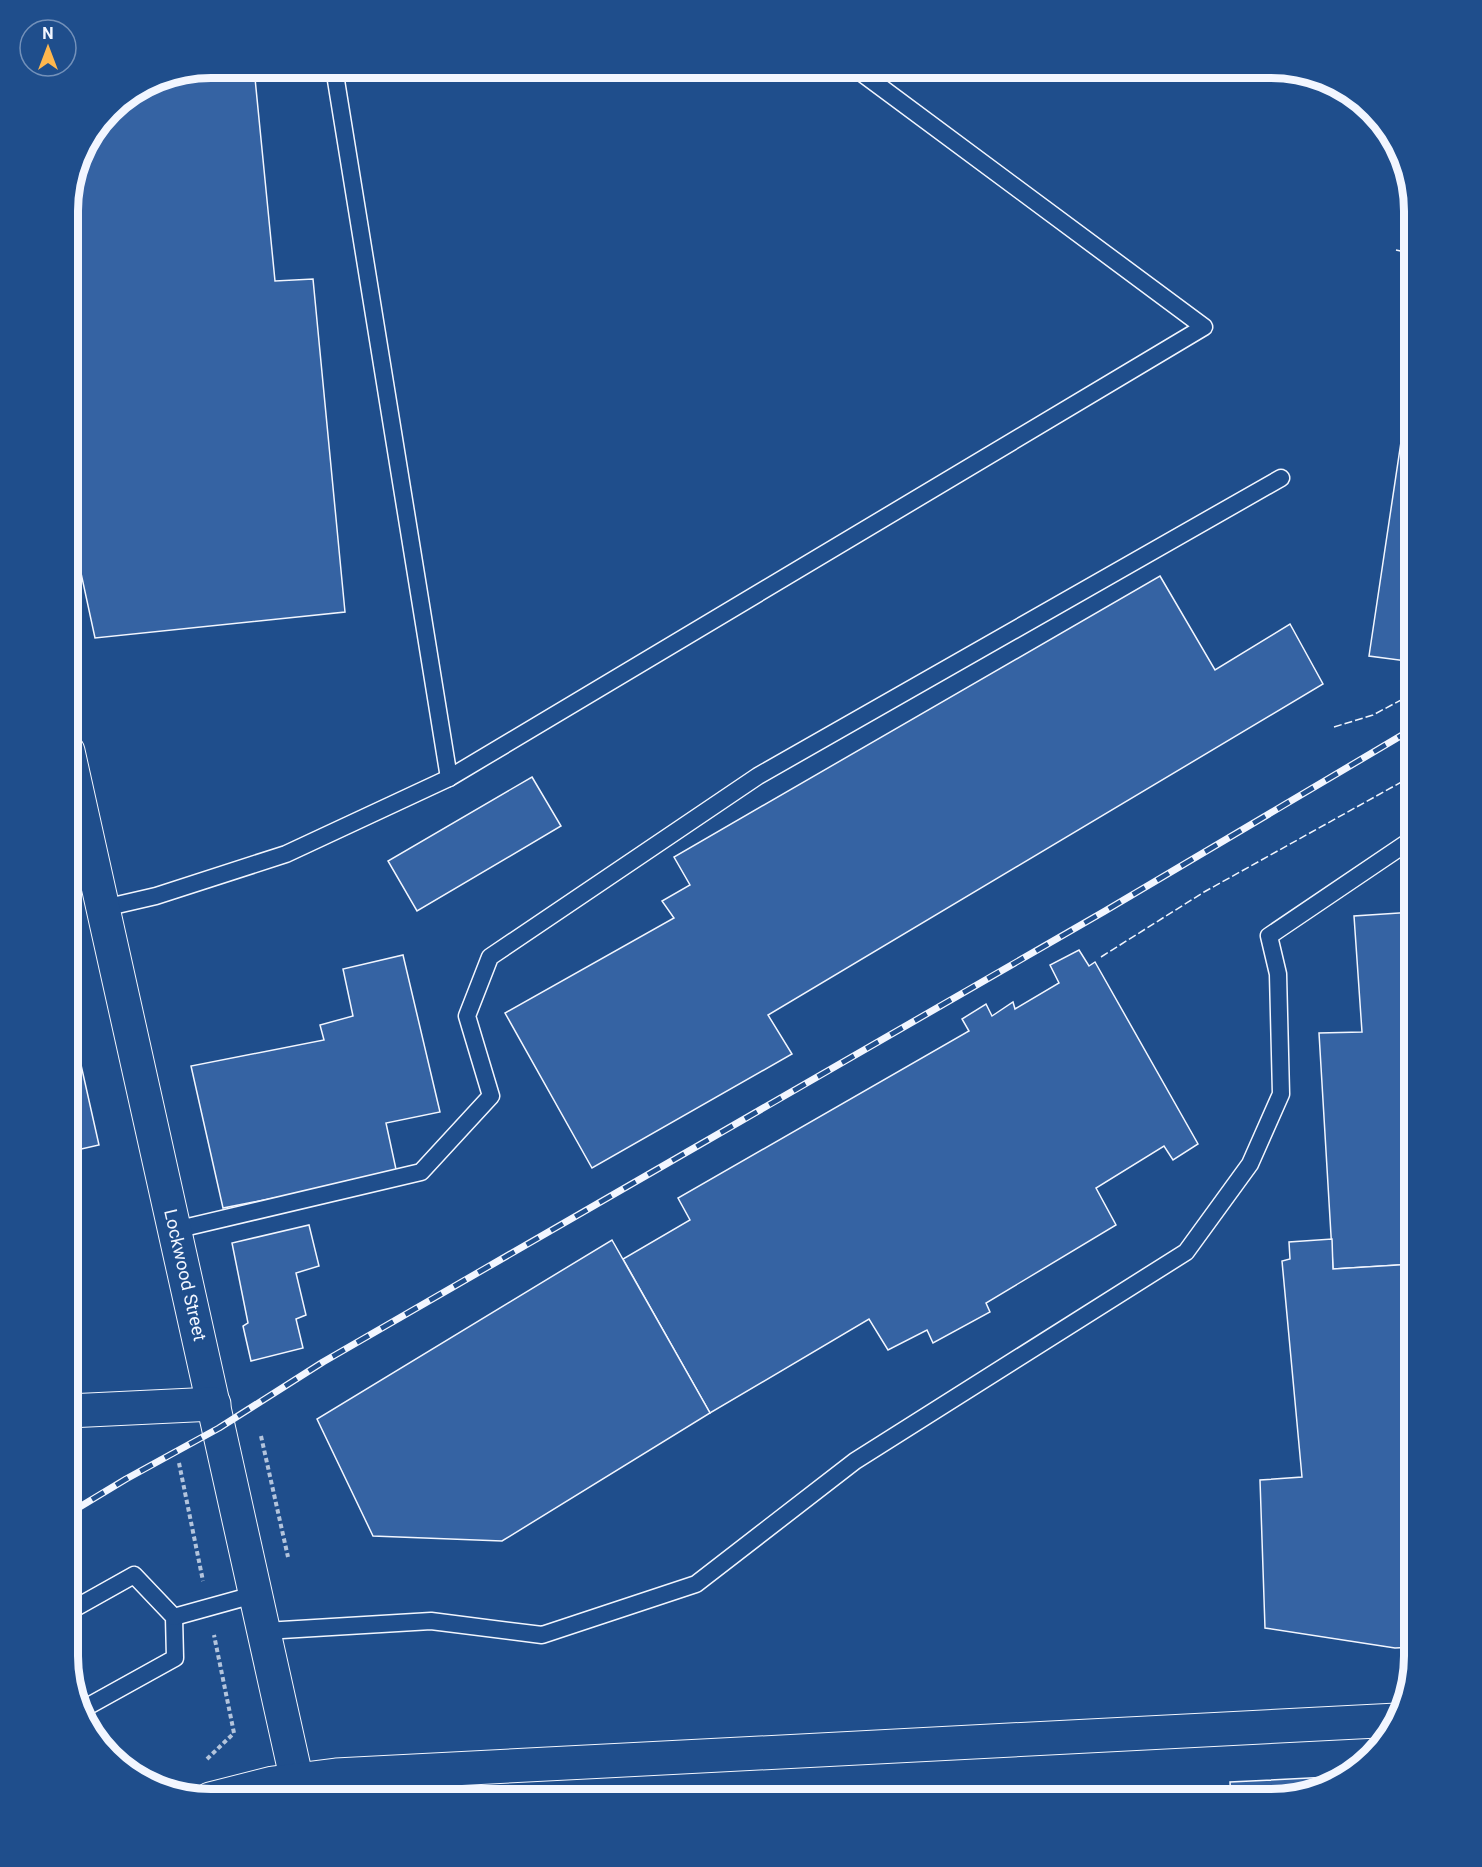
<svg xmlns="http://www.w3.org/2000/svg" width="1482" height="1867" font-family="Roboto,sans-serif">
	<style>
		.building { fill: #3563a3; stroke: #f2f6ff; stroke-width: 1.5 }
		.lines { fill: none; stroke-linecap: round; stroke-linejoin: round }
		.lane-casing { stroke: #f2f6ff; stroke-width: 19 }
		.street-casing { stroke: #f2f6ff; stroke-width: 35 }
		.highway-casing { stroke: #f2f6ff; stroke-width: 35 }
		.path { stroke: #b3c4dc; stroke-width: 4; stroke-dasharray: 4.5 3; stroke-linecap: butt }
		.lane { stroke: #1f4e8c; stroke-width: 16 }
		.street { stroke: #1f4e8c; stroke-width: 33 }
		.highway { stroke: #1f4e8c; stroke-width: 33 }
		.rail-casing { stroke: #f2f6ff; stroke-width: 7 }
		.rail { stroke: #1f4e8c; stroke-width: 4.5; stroke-dasharray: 14; stroke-linecap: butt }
		.fence { stroke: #f2f6ff; stroke-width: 1.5; stroke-dasharray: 8 3; stroke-linecap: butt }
		.labels { text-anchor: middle; stroke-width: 4.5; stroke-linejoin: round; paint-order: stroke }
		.street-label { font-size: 18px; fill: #f2f6ff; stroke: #1f4e8c }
		.rim { fill: none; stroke: #f2f6ff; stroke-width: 8 }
	</style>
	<rect width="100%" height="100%" fill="#1f4e8c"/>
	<g class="building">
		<polygon points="211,68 254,68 275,281 313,279 345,612 95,638 68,513 68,201 82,148 116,103 156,78"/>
		<polygon points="1414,355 1414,662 1369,656"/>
		<polygon points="1160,576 1215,670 1290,624 1323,684 768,1015 792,1054 592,1168 505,1013 674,918 662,901 690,885 674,857"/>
		<polygon points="532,777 561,826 417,911 388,861"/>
		<polygon points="1414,912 1414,1264 1333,1269 1319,1033 1362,1032 1354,916"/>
		<polygon points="1079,950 1089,966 1095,962 1198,1144 1173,1160 1164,1146 1096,1188 1116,1225 986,1303 990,1312 933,1343 927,1330 888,1350 869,1319 710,1413 623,1259 690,1220 678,1198 969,1031 962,1019 986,1004 992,1016 1013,1002 1015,1009 1059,983 1050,965"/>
		<polygon points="403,955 440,1112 386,1123 397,1174 223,1208 191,1066 324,1040 320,1025 353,1016 343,969"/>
		<polygon points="68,1007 99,1145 68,1152"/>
		<polygon points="309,1225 319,1266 296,1273 306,1315 296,1319 303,1348 251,1361 243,1326 248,1323 232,1243"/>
		<polygon points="1332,1239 1333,1269 1414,1264 1414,1647 1395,1648 1265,1628 1260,1480 1302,1477 1282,1261 1290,1259 1289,1242"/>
		<polygon points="612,1240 710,1413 502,1541 373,1536 317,1419"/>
		<polygon points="1349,1776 1272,1799 1231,1799 1230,1782"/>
	</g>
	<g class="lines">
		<g class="lane-casing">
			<g id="lane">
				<polyline points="334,68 449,778"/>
				<polyline points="104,908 156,896 286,854 449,778 1204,327 855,68"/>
				<polyline points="175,1230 421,1172 491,1096 467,1016 490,957 758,776 1281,478"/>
				<polyline points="68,1612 134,1575 174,1617 175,1658 83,1709"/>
				<polyline points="174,1617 257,1594"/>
				<polyline points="265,1631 431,1621 542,1635 696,1584 855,1461 1186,1252 1250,1164 1281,1094 1278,974 1269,936 1414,838"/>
			</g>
		</g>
		<g class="street-casing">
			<g id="street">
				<polyline points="68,751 301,1799"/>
				<polyline points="68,1411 214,1404"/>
			</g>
		</g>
		<g class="highway-casing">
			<polyline id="highway" points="210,1799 273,1783 336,1775 1397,1720"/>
		</g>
		<g class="path">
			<polyline points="261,1436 288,1557"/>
			<polyline points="179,1463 203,1581"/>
			<polyline points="207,1759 234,1733 214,1635"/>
		</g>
		<use href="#lane" class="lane"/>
		<use href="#street" class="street"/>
		<use href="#highway" class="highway"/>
		<g class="rail-casing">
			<polyline id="rail" points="68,1514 126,1479 219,1428 323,1362 1105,911 1414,728"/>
		</g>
		<use href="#rail" class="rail"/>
		<g class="fence">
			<polyline points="1396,250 1414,254"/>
			<polyline points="1334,727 1373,715 1414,693"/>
			<polyline points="1101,957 1204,892 1414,775"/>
		</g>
	</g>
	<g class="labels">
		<g class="street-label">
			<text transform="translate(185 1275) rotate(77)" y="6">Lockwood Street</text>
		</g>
	</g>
	<path d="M0 0H1482V1867H0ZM211 78H1271A133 133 0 0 1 1404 211V1656A133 133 0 0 1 1271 1789H211A133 133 0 0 1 78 1656V211A133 133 0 0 1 211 78Z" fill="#1f4e8c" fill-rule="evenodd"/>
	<path class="rim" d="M211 78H1271A133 133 0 0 1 1404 211V1656A133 133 0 0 1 1271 1789H211A133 133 0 0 1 78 1656V211A133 133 0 0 1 211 78Z"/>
	<g transform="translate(48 48)"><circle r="28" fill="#1f4e8c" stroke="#7391ba" stroke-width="1.5"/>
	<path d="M0-4.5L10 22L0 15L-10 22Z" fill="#ffb74d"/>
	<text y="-9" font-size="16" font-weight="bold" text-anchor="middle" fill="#f2f6ff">N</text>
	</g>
</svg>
